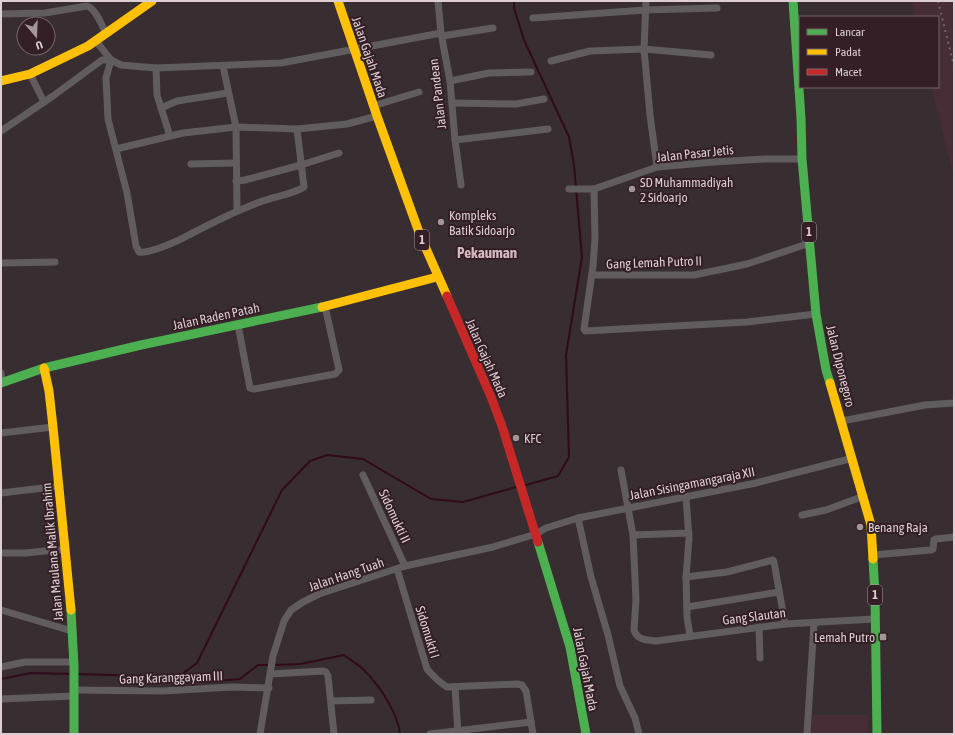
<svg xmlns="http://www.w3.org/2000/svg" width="955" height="735" font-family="'Asap Condensed',sans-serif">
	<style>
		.built { fill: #472d36 }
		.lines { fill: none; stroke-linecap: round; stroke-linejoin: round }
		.stream { stroke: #310a1b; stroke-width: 2 }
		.street { stroke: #615d5e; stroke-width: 7 }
		.fast { stroke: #4caf50; stroke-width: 9 }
		.slow { stroke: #ffc107; stroke-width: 9 }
		.jam { stroke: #c62828; stroke-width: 9 }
		.rail { stroke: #6f686b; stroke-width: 2; stroke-dasharray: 2 4; stroke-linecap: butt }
		.poi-dot { fill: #a39699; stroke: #331f25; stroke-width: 1.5 }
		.labels { text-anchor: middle; stroke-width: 4; stroke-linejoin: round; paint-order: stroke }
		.shield { fill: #331f25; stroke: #a99a9e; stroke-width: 1 }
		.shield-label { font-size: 12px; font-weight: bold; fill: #dcced2 }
		.street-label { font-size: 13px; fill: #dcced2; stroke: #331f25 }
		.poi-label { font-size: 13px; fill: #dcced2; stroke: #331f25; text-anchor: start }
		.quarter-label { font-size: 15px; font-weight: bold; fill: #d4b8c0; stroke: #331f25 }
	</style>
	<rect width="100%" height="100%" fill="#382d30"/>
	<g class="built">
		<polygon points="912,1 954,1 954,178 931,87 938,87 938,17 915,17"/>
		<polygon points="812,715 868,715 868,734 811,734"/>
	</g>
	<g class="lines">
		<g class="stream">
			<polyline points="514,1 514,8 524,40 569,137 574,165 582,257 566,355 569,457 558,476 526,485"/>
			<path d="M273,665L300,664L344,655C350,660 358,664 364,670C379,685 398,713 400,734"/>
			<polyline points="77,674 178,677 197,663 282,490 310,461 327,455 363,459 431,499 463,502 516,487"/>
			<polyline points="179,677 203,682 240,679 258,665 269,665"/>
			<polyline points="1,679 31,673 71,674"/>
		</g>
		<g class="street">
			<polyline points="438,1 441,33 450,81 455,140 461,185"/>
			<polyline points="646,1 644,49 650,115 657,167"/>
			<path d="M1,14L45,13L87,6C96,9 102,25 106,34"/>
			<polyline points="533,18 645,10 717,8"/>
			<polyline points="442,36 493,28"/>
			<polyline points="96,41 111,60"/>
			<path d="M111,60L106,78L108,119L127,193L136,246L139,252C149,254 170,244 179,240C206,226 232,212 260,202C274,196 292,195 304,187L297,129"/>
			<polyline points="551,61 590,51 644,49 711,55"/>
			<polyline points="223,66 236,127 237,211"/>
			<polyline points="156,68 157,95 170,136"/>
			<polyline points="30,74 44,102"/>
			<polyline points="450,81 489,73 531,72"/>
			<polyline points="452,103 516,104 544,99"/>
			<polyline points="373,106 419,92"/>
			<polyline points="161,108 177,101 228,93"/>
			<polyline points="1,131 53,96 102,60 111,60 121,65 156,68 281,63 441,33"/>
			<polyline points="455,140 548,129"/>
			<polyline points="116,149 183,133 236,127 297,129 347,124 377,116"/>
			<polyline points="191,164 236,163"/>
			<polyline points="236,181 245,180 301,165 339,153"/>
			<polyline points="569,189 594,189 657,167 714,162 766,159 802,159"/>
			<polyline points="594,189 595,239 593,266 584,329 585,331 747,322 816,314"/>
			<polyline points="1,263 55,262"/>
			<polyline points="592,275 694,275 747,264 804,245 810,245"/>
			<polyline points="238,325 250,388 254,389 335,374 339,370 325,306"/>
			<polyline points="1,373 2,382"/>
			<polyline points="842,421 925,405 954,403"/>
			<polyline points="1,433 53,427"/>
			<path d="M621,470L633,535L636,600L634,630C637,640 646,640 656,641L785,624L874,619"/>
			<polyline points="363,475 405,566"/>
			<polyline points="1,493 60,486"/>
			<polyline points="686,497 689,539 686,577 687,617 690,636"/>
			<polyline points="802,515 826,510 864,496"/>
			<polyline points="578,518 591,577 608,635 620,686 635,718 639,734"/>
			<polyline points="633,535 689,533"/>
			<polyline points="1,553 25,553 66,549"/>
			<polyline points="873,555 931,550 933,549 934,540 936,539 954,537"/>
			<path d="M397,569L427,669C433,676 439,682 447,687L517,684L522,685L526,691L533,734"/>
			<polyline points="686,577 727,572 773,560 774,562 785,624"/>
			<polyline points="687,607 779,592"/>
			<polyline points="1,610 72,631"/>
			<polyline points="759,627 760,658"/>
			<polyline points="1,667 25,662 74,662"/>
			<polyline points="271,674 323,671 326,672 328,676 334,734"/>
			<polyline points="455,687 458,734"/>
			<polyline points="74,690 163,691 232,687 269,688"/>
			<polyline points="1,699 74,696"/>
			<polyline points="331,701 371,700"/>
			<polyline points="260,734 273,656 284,621 291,610 303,602 319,594 405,566 493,547 536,534 546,528 578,518 756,483 853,458"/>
			<polyline points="430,734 531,722"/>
			<polyline points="807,734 814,623"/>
		</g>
		<g class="fast">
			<polyline points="793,1 801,118 802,159 816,314 826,370 830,383"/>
			<polyline points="1,383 44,368 141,345 322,307"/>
			<polyline points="538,542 570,647 586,734"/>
			<polyline points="873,559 875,595 877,734"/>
			<polyline points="71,610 74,666 74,734"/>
		</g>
		<g class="slow">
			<polyline points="338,1 377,116 420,235 447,296"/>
			<polyline points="1,81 30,74 88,46 152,1"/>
			<polyline points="322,307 437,277"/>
			<polyline points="44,368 49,391 53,427 71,610"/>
			<polyline points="830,383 871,525 873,559"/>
		</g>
		<polyline class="jam" points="447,296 491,397 502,426 538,542"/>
		<polyline class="rail" points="938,1 954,66"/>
	</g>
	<g class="poi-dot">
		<circle cx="632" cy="189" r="4"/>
		<circle cx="441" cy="222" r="4"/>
		<circle cx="516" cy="438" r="4"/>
		<circle cx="860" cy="527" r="4"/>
		<rect x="879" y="633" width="8" height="8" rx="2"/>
	</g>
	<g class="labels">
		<g class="shield">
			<rect x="802" y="222" width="14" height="20" rx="3"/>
			<rect x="415" y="230" width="14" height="20" rx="3"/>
			<rect x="868" y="585" width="14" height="20" rx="3"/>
		</g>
		<g class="shield-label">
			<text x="809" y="236">1</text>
			<text x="422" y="244">1</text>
			<text x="875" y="599">1</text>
		</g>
		<g class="street-label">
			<text transform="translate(370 57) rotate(71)" y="5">Jalan Gajah Mada</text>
			<text transform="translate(437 94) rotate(-97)" y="5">Jalan Pandean</text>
			<text transform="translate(695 153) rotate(-6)" y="5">Jalan Pasar Jetis</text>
			<text transform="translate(654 262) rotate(-2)" y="5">Gang Lemah Putro II</text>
			<text transform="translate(216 316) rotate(-12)" y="5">Jalan Raden Patah</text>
			<text transform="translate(487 358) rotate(66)" y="5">Jalan Gajah Mada</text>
			<text transform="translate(841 366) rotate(76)" y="5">Jalan Diponegoro</text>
			<text transform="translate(692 483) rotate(-11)" y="5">Jalan Sisingamangaraja XII</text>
			<text transform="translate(395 516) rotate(65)" y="5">Sidomukti II</text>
			<text transform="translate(52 552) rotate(-95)" y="5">Jalan Maulana Malik Ibrahim</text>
			<text transform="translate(346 574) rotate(-19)" y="5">Jalan Hang Tuah</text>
			<text transform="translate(754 616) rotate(-7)" y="5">Gang Slautan</text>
			<text transform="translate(428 632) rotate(73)" y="5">Sidomukti I</text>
			<text transform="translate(586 669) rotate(79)" y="5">Jalan Gajah Mada</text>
			<text transform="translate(171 677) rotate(-2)" y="5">Gang Karanggayam III</text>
		</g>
		<g class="poi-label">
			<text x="640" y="187">SD Muhammadiyah<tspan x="640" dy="15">2 Sidoarjo</tspan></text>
			<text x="449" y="220">Kompleks<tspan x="449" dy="15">Batik Sidoarjo</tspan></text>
			<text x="524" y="443">KFC</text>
			<text x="868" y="532">Benang Raja</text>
			<text x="875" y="642" text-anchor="end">Lemah Putro</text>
		</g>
		<g class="quarter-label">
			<text x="487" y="258">Pekauman</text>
		</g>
	</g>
	<rect width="955" height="735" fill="none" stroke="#dcced2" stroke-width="4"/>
	<rect x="799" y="16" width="140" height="72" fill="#331f25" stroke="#77656a"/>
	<rect x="807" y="29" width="20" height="6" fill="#4caf50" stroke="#77656a"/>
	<text x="835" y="36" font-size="12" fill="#dcced2">Lancar</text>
	<rect x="807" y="49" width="20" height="6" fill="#ffc107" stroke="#77656a"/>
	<text x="835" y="56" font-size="12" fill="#dcced2">Padat</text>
	<rect x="807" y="69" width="20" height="6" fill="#c62828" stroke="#77656a"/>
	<text x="835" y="76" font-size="12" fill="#dcced2">Macet</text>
	<g transform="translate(36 36) rotate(161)"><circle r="19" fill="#331f25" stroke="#77656a"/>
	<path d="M0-3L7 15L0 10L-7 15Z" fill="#a39699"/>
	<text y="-6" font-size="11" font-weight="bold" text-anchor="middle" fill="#dcced2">U</text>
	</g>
</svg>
